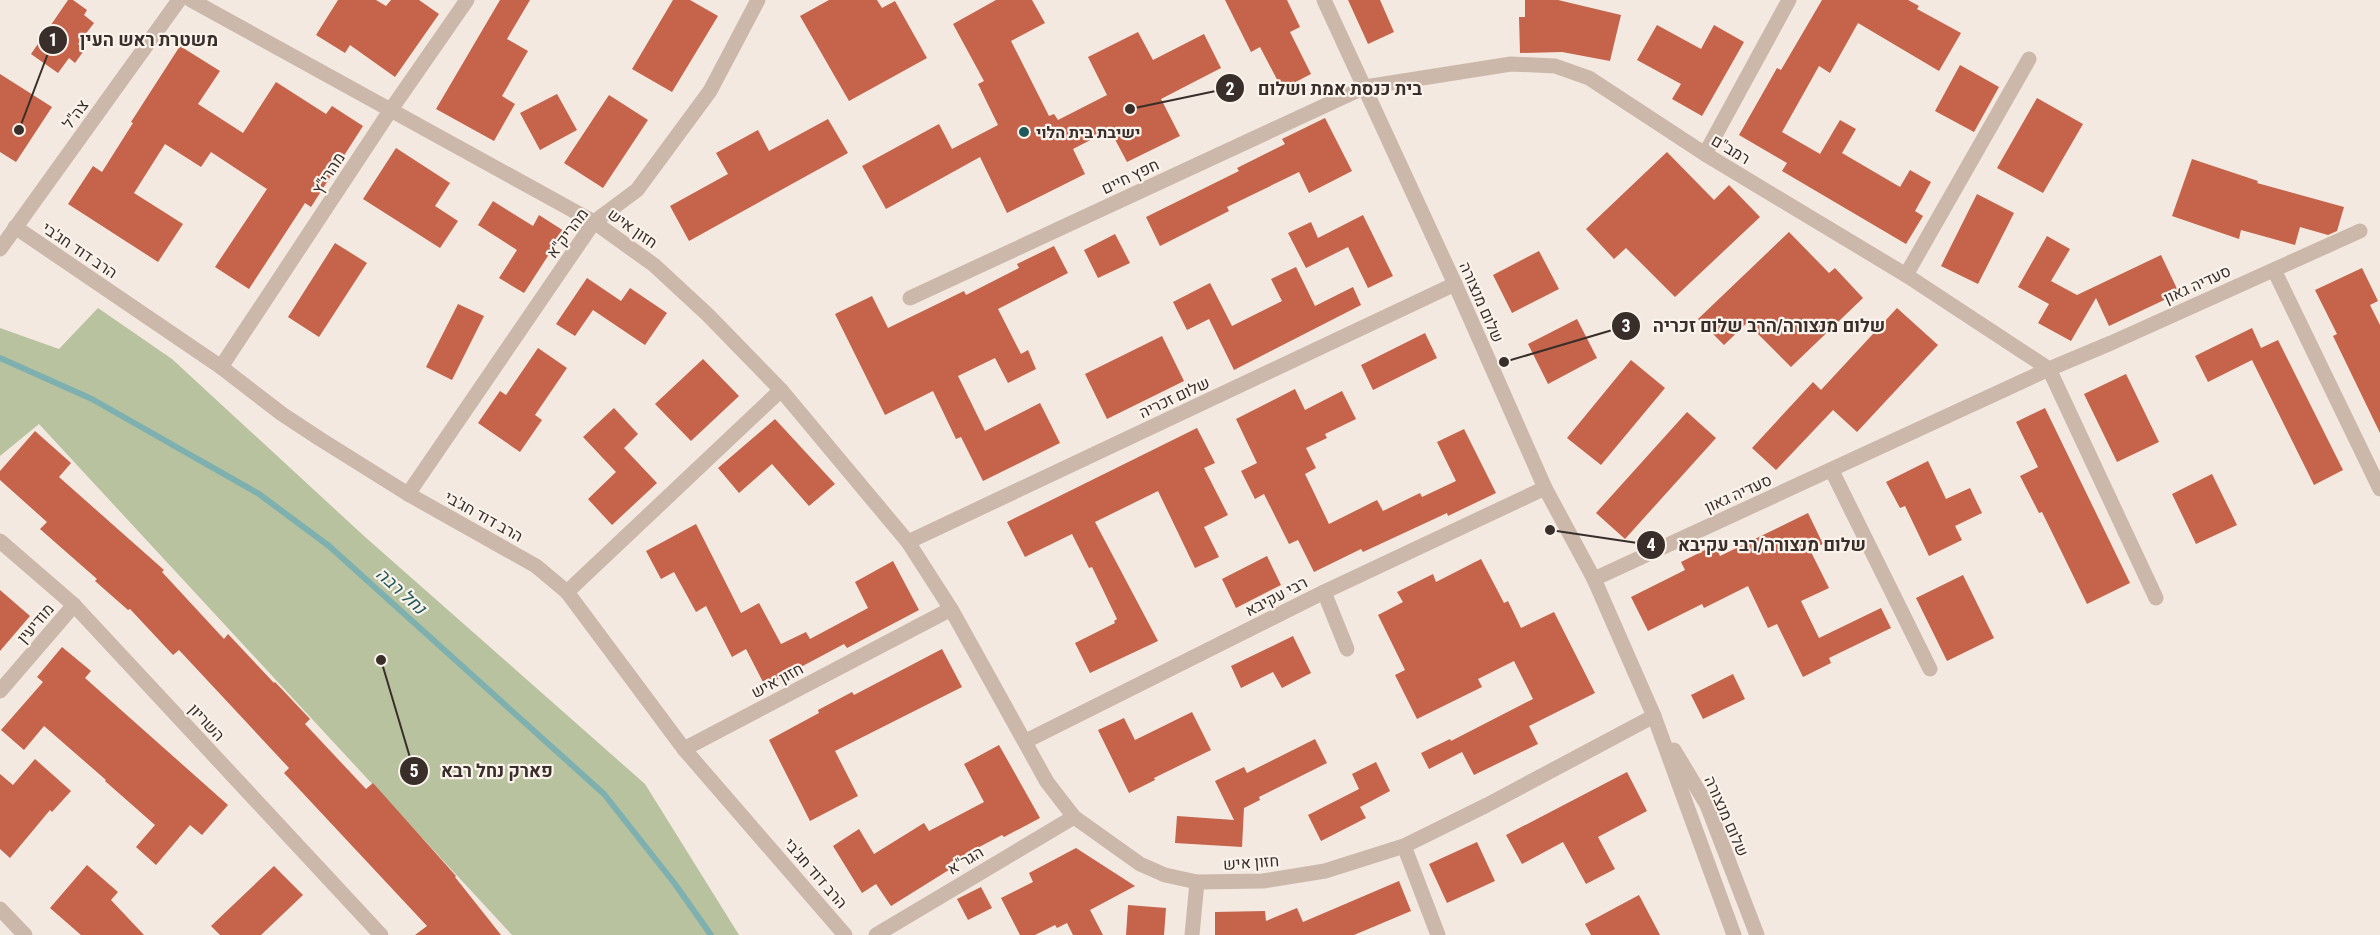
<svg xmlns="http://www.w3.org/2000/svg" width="2380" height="935" font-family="'Roboto Condensed',Heebo,sans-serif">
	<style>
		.green { fill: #b8c29f }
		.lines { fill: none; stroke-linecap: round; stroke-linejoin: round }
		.stream { stroke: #7eb0b0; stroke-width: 6 }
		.building { fill: #c5634b }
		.minor { stroke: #ccb8ab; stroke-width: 15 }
		.poi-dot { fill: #1f5a5b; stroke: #faf3ec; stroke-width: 2 }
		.labels { text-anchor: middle; stroke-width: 4.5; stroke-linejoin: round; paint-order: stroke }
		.street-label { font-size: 16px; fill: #392e2a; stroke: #faf3ec }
		.poi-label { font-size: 16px; font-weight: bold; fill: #392e2a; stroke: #faf3ec; text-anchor: start }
		.water-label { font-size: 18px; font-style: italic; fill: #1f5a5b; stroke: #faf3ec }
		.leader { fill: none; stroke: #392e2a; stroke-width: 2 }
		.callout-dot { fill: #392e2a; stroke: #faf3ec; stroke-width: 2 }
		.mark-label { font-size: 18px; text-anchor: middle; font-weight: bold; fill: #fff }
		.callout-label { font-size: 18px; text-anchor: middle; font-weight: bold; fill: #392e2a; stroke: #faf3ec; stroke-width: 4.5; stroke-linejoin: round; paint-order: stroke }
	</style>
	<rect width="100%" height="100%" fill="#f3e9e0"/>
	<polygon class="green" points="98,308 172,359 364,536 645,784 739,935 512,935 39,424 0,456 0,328 59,349"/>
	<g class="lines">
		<polyline class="stream" points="0,358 92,399 259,494 329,546 604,794 675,884 711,935"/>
	</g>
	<g class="building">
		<polygon points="68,0 73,0 87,10 84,15 94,23 78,44 85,49 75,63 69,58 58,73 31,54"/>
		<polygon points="338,0 376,0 386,6 391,0 419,0 439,14 395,77 350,45 345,53 316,35"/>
		<polygon points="500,0 530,0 507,39 528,51 502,96 515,104 494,141 436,109"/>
		<polygon points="673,0 690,0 718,16 672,92 632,69"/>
		<polygon points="829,0 877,0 882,8 895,1 927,58 849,101 800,16"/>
		<polygon points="996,0 1032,0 1045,23 1011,41 1049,116 1054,114 1058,120 1107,95 1088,57 1138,32 1153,60 1204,34 1221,68 1161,99 1180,136 1127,162 1110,130 1073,149 1085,174 1007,213 980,157 886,209 862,166 939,124 952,149 998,125 978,84 984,81 953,24"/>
		<polygon points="1225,0 1287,0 1300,27 1290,32 1311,74 1282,89 1260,47 1251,52"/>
		<polygon points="1348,0 1380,0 1394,32 1368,44"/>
		<polygon points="1525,0 1558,0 1621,15 1610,61 1562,52 1520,53 1519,17 1525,17"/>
		<polygon points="1822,0 1908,0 1919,6 1917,9 1961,33 1939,71 1858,23 1830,73 1819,66 1782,132 1820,154 1840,120 1856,129 1842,153 1900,187 1910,170 1931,182 1915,211 1923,216 1906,244 1782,171 1787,163 1739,135 1777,68 1781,70"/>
		<polygon points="1657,25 1701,49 1714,25 1744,42 1702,116 1672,99 1681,84 1637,60"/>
		<polygon points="180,46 220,71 198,104 243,133 276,82 326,114 332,106 363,126 311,207 305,203 249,289 215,267 267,189 211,152 201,167 165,144 134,193 183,224 158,262 68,204 93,166 102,172 133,123 131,122"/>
		<polygon points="1960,65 1999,87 1974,132 1935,111"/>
		<polygon points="0,74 52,107 16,162 0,152"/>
		<polygon points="557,94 577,130 540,150 520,113"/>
		<polygon points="609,95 648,120 603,188 564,163"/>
		<polygon points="2037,98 2083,124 2043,193 1997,168"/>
		<polygon points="1325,118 1352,171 1309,193 1299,172 1227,207 1229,211 1160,246 1146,217 1239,171 1237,168 1285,144 1282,139"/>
		<polygon points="828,119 848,153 689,241 670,206 728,174 716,153 758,130 769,151"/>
		<polygon points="396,148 450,183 435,206 458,221 440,248 363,199"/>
		<polygon points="1667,152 1714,200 1729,185 1760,217 1675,297 1626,248 1614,259 1586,229"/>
		<polygon points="2192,159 2258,181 2257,183 2344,207 2337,231 2328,235 2300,227 2295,245 2241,230 2239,239 2172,216"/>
		<polygon points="1977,194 2014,213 1978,284 1941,266"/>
		<polygon points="493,201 533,226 539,215 564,231 524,293 499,278 517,250 478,225"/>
		<polygon points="1363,215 1393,276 1368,288 1348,247 1306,268 1288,233 1311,222 1318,238"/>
		<polygon points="1789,232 1829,273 1835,268 1863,298 1791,367 1747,323 1724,345 1698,319"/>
		<polygon points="1115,234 1130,263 1098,278 1084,250"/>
		<polygon points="2047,236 2070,249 2051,281 2077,295 2161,255 2179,293 2109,326 2096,298 2071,341 2038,323 2049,304 2018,287"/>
		<polygon points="335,243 367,263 319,337 288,317"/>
		<polygon points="1054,246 1068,273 998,309 1021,354 1028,350 1036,369 1008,383 995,358 958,376 985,431 1040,403 1060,443 983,481 961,437 956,439 933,391 885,415 835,314 872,296 888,328 964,291 966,295 1019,268 1017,264"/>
		<polygon points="1539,251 1559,289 1512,313 1493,275"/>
		<polygon points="1296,267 1315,306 1353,287 1361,305 1234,370 1209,319 1187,330 1173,302 1210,283 1232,326 1282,301 1271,279"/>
		<polygon points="2362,268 2378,301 2370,305 2380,325 2380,433 2333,336 2337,334 2315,290"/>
		<polygon points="587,278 621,301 630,288 667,313 645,345 593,310 575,336 556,324"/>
		<polygon points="458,304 484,316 452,380 426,367"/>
		<polygon points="1897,308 1938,345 1857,432 1833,410 1776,470 1752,448 1813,382 1821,390"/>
		<polygon points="1577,319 1597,358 1548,384 1528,344"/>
		<polygon points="2252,328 2261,348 2278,340 2343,470 2314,485 2252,360 2208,382 2195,356"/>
		<polygon points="1425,333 1437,358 1373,390 1361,365"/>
		<polygon points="1162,336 1184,381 1107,419 1085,374"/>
		<polygon points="538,348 567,368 535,415 542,420 520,452 478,423 500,391 506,395"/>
		<polygon points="703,359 739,396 691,441 655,404"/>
		<polygon points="1631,360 1665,388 1601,465 1567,438"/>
		<polygon points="2126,374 2159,442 2117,462 2084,394"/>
		<polygon points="1295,389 1305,410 1342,391 1356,419 1325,434 1327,438 1306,448 1316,468 1305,474 1329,524 1377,500 1383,511 1420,493 1422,497 1456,481 1437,442 1464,429 1496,493 1448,516 1447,513 1363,552 1361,549 1314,572 1298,540 1289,544 1264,494 1255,499 1241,471 1257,463 1236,419"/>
		<polygon points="614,408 638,434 624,448 657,483 612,525 588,499 616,472 583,437"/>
		<polygon points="2045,408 2130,583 2087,604 2042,512 2039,513 2020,476 2038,467 2016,422"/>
		<polygon points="1687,412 1716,438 1625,539 1596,513"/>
		<polygon points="775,419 835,484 809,506 772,464 739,493 718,468"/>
		<polygon points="1197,428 1215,463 1204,468 1228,515 1204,527 1219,557 1195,568 1158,491 1095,522 1158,641 1090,673 1075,643 1115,623 1114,621 1117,619 1092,567 1089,568 1072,534 1025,557 1007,522"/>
		<polygon points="35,431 71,463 59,477 164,570 162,572 224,639 228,634 274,683 275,682 310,719 305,724 366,789 373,783 456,876 455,877 501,935 415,935 427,926 284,773 289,768 179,650 173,655 130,609 128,610 95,581 97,579 40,529 47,522 0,480 0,471"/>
		<polygon points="1928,461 1946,499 1970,488 1982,513 1955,526 1962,540 1929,556 1905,506 1900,508 1886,482"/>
		<polygon points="2212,474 2237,525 2196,544 2172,494"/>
		<polygon points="1808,513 1823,544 1810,550 1829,588 1801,601 1819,638 1881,608 1891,628 1829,658 1831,663 1803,677 1777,624 1768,628 1748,586 1704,608 1702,604 1648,631 1631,597 1685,570 1681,562 1715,545 1720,556"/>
		<polygon points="696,524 741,613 759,603 781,644 806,632 810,639 868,608 855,582 893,561 919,610 847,648 844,644 765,686 746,649 732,657 706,606 696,612 674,572 661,579 646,551"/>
		<polygon points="1267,556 1281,585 1236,608 1222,579"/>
		<polygon points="1481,559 1504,603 1508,601 1521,628 1554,612 1595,693 1529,726 1538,744 1474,775 1462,752 1429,769 1421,753 1450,739 1451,741 1533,699 1514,661 1478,679 1482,687 1417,719 1395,675 1405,670 1378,615 1403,602 1397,592 1433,574 1436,582"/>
		<polygon points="1963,575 1994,638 1947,661 1916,598"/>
		<polygon points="0,590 30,616 0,651"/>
		<polygon points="1293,636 1311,673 1282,688 1273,672 1241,688 1231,666"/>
		<polygon points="62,647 91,671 85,678 228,805 202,835 190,825 156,865 136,847 155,825 105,781 106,780 44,726 24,750 1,730 43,682 37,677"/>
		<polygon points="942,649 962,687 835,751 858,796 810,821 769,740 819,713 818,710 852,692 854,695"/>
		<polygon points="1733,674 1745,699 1703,719 1691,695"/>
		<polygon points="1192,712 1211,750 1154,778 1155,780 1129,793 1098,730 1124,718 1135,740"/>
		<polygon points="1315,739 1327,763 1259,797 1260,800 1244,808 1242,847 1175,843 1177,816 1234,820 1215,781 1244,767 1247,773"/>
		<polygon points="999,745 1040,818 1004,837 1002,835 949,863 952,868 891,906 876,884 862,893 833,846 859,829 874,854 924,823 929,831 984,802 964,764"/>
		<polygon points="35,759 71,791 52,812 50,810 10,858 0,849 0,774 13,785"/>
		<polygon points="1376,762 1390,791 1360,807 1366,818 1321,841 1308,815 1359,789 1352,774"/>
		<polygon points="1627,772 1647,811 1598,837 1615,869 1586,884 1563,842 1522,864 1506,835"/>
		<polygon points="1477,842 1495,881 1447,903 1429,864"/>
		<polygon points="1076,848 1135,886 1090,910 1103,935 1073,935 1067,923 1057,928 1055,925 1035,935 1020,935 1001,898 1033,882 1029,873"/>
		<polygon points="87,865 118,892 111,900 144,935 81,935 50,908"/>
		<polygon points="274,866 303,895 261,935 220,935 211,926"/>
		<polygon points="1399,881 1411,911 1354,935 1215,935 1215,912 1265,911 1266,921 1297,908 1303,922"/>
		<polygon points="981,887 992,908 968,920 957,899"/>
		<polygon points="1639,895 1660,935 1591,935 1585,924"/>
		<polygon points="1128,905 1166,908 1164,935 1126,935"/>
	</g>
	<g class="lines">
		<g class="minor">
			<polyline points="191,0 594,222 654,265 708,315 781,390 908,542 951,609 1047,782 1074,817 1140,864 1165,875 1197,882 1263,881 1325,871 1404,846 1487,805 1654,716"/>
			<polyline points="1324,0 1455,284 1545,488 1594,579 1654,716 1734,935"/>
			<polyline points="1705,154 1789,0"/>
			<polyline points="15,227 221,367 282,414 320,439 408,494 536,566 567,592 684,749 845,935"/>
			<polyline points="0,249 179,0"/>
			<polyline points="2274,270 2380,489"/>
			<polyline points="1906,275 2029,59"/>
			<polyline points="910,298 1365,87 1511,64 1555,66 1589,78 1705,154 1906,275 2049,369"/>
			<polyline points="221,367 390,111 467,0"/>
			<polyline points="2049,369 2156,598"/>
			<polyline points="1832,471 1930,669"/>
			<polyline points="408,494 594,222 637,190 710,91 758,0"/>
			<polyline points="0,541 74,605 381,935"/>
			<polyline points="908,542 1455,284"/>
			<polyline points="1594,579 2049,369 2111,343 2360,231"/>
			<polyline points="567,592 781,390"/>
			<polyline points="1324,592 1347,649"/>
			<polyline points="0,691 74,605"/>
			<polyline points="1026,741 1324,592 1545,488"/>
			<polyline points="684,749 951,609"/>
			<polyline points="1674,750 1707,805 1757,935"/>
			<polyline points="1404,846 1438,935"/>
			<polyline points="0,909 25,935"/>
			<polyline points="876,935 1074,817"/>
			<polyline points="1192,935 1197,882"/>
		</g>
	</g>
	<circle class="poi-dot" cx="1024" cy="132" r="6"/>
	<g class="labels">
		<g class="street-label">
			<text transform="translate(75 114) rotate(-54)" y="6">צה"ל</text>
			<text transform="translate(1731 149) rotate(31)" y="6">רמב"ם</text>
			<text transform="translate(328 173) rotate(-57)" y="6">מהרי"ץ</text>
			<text transform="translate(1130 176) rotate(-25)" y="6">חפץ חיים</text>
			<text transform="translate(633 228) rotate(35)" y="6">חזון איש</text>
			<text transform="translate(567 233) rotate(-53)" y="6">מהריק"א</text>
			<text transform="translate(80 250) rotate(34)" y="6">הרב דוד חג'בי</text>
			<text transform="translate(2197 284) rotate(-24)" y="6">סעדיה גאון</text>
			<text transform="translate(1482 302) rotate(66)" y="6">שלום מנצורה</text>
			<text transform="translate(1174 397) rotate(-25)" y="6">שלום זכריה</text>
			<text transform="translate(1738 493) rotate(-24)" y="6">סעדיה גאון</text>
			<text transform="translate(484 516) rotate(29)" y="6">הרב דוד חג'בי</text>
			<text transform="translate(1276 596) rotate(-27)" y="6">רבי עקיבא</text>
			<text transform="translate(35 623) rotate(-49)" y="6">מודיעין</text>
			<text transform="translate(777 680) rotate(-28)" y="6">חזון איש</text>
			<text transform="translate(207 722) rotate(47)" y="6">השריון</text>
			<text transform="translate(1727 816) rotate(66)" y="6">שלום מנצורה</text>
			<text transform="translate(965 860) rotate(-31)" y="6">הגר"א</text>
			<text transform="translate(1251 862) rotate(-4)" y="6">חזון איש</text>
			<text transform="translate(816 873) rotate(49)" y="6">הרב דוד חג'בי</text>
		</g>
		<g class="poi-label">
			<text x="1036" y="138">ישיבת בית הלוי</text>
		</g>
		<g class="water-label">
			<text transform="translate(401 591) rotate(42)" y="6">נחל רבה</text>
		</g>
	</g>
	<path class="leader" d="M19 130L53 40M1130 109L1230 88M1504 362L1626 326M1550 530L1651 545M381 660L414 771"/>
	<g class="callout-dot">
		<circle cx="19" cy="130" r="6"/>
		<circle cx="1130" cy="109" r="6"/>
		<circle cx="1504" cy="362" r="6"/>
		<circle cx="1550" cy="530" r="6"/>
		<circle cx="381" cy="660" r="6"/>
		<circle cx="53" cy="40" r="15"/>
		<circle cx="1230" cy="88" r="15"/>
		<circle cx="1626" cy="326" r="15"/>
		<circle cx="1651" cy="545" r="15"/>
		<circle cx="414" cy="771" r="15"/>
	</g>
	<g class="mark-label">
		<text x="53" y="46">1</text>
		<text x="1230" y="95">2</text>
		<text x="1626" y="332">3</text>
		<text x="1651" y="551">4</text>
		<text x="414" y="777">5</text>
	</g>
	<g class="callout-label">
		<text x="149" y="46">משטרת ראש העין</text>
		<text x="1340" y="95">בית כנסת אמת ושלום</text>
		<text x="1769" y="332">שלום מנצורה/הרב שלום זכריה</text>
		<text x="1772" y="551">שלום מנצורה/רבי עקיבא</text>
		<text x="497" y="777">פארק נחל רבא</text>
	</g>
</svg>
